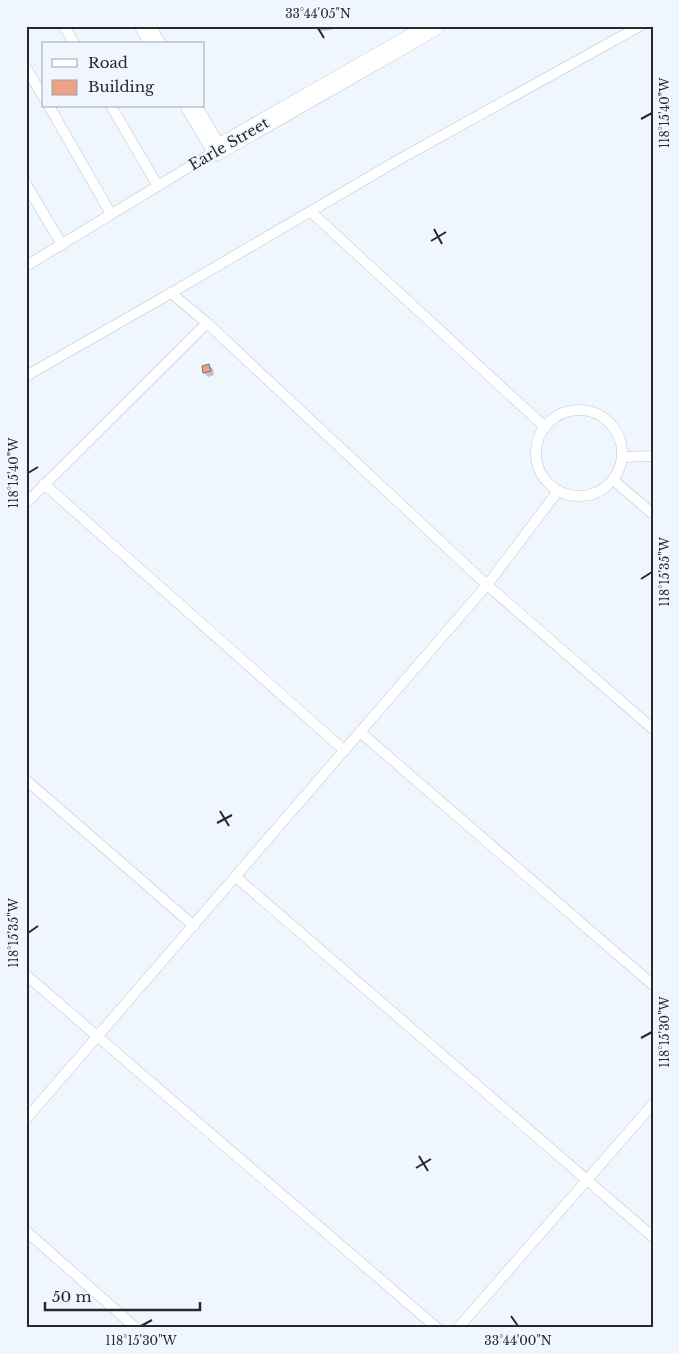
<svg xmlns="http://www.w3.org/2000/svg" width="679" height="1354" font-family="'Libre Baskerville',serif">
	<style>
		.shadow { fill: #0003 }
		.building { fill: #eea285; stroke: #7a706c }
		.lines { fill: none; stroke-linecap: round; stroke-linejoin: round }
		.lane-casing { stroke: #bfc6ce; stroke-width: 11 }
		.street-casing { stroke: #bfc6ce; stroke-width: 21 }
		.lane { stroke: #fff; stroke-width: 10 }
		.street { stroke: #fff; stroke-width: 20 }
		.ticks { fill: none; stroke: #27292c; stroke-width: 2 }
		.labels { text-anchor: middle; stroke-width: 4; stroke-linejoin: round; paint-order: stroke }
		.street-label { font-size: 15px; fill: #27292c; stroke: #eff6fe }
		.neatline { fill: none; stroke: #27292c; stroke-width: 2 }
		.ticks-label { font-size: 12px; text-anchor: middle; fill: #27292c }
	</style>
	<rect width="100%" height="100%" fill="#eff6fe"/>
	<g class="shadow">
		<polygon points="311,26 337,26 331,30 320,31"/>
		<polygon points="208,365 213,369 214,375 208,377 204,373"/>
	</g>
	<polygon class="building" points="209,364 211,371 203,373 202,366"/>
	<g class="lines">
		<g class="lane-casing">
			<g id="lane">
				<polyline points="64,26 75,44"/>
				<polyline points="26,68 44,98"/>
				<polyline points="49,106 111,214"/>
				<polyline points="111,106 158,186"/>
				<polyline points="26,184 62,245"/>
				<polyline points="311,212 545,427"/>
				<polyline points="26,266 217,150"/>
				<polyline points="171,293 207,323 487,585 653,729"/>
				<polyline points="26,376 171,293 400,159 640,26"/>
				<circle cx="579" cy="453" r="43"/>
				<polyline points="622,457 653,456"/>
				<polyline points="613,480 653,514"/>
				<polyline points="44,484 345,751"/>
				<polyline points="26,503 207,323"/>
				<polyline points="360,732 653,985"/>
				<polyline points="26,780 194,926"/>
				<polyline points="236,877 653,1237"/>
				<polyline points="26,975 437,1328"/>
				<polyline points="26,1119 487,585 558,491"/>
				<polyline points="26,1231 136,1328"/>
				<polyline points="458,1328 653,1104"/>
			</g>
		</g>
		<g class="street-casing">
			<g id="street">
				<polyline points="145,26 155,44"/>
				<polyline points="191,106 217,150 434,26"/>
			</g>
		</g>
		<use href="#lane" class="lane"/>
		<use href="#street" class="street"/>
	</g>
	<path class="ticks" d="M318,28L324,38M641,119L652,113M434,229L442,244M431,241L446,232M28,473L38,467M641,579L652,572M220,811L229,826M217,823L232,815M28,933L38,926M641,1038L652,1032M419,1156L428,1171M416,1168L431,1159M511,1316L518,1326M141,1326L152,1320"/>
	<g class="labels">
		<g class="street-label">
			<text transform="translate(229 144) rotate(-30)" y="5">Earle Street</text>
		</g>
	</g>
	<rect width="679" height="1354" fill="none" stroke="#eff6fe" stroke-width="55"/>
	<rect x="42" y="42" width="162" height="65" fill="#eff6fe" stroke="#9fa4aa"/>
	<rect x="52" y="59" width="25" height="8" fill="#ffffff" stroke="#9fa4aa"/>
	<text x="88" y="68" font-size="15" fill="#27292c">Road</text>
	<rect x="52" y="80" width="25" height="15" fill="#eea285" stroke="#9fa4aa"/>
	<text x="88" y="92" font-size="15" fill="#27292c">Building</text>
	<path d="M45 1302v8h155v-8" fill="none" stroke="#27292c" stroke-width="2.5"/>
	<text x="52" y="1302" font-size="15" fill="#27292c" stroke="#eff6fe" stroke-width="4" paint-order="stroke">50 m</text>
	<rect x="28" y="28" width="624" height="1298" class="neatline"/>
	<g class="ticks-label">
		<text x="318" y="18">33°44'05"N</text>
		<text transform="translate(665 113) rotate(-90)" y="4">118°15'40"W</text>
		<text transform="translate(14 473) rotate(-90)" y="4">118°15'40"W</text>
		<text transform="translate(665 572) rotate(-90)" y="4">118°15'35"W</text>
		<text transform="translate(14 933) rotate(-90)" y="4">118°15'35"W</text>
		<text transform="translate(665 1032) rotate(-90)" y="4">118°15'30"W</text>
		<text x="141" y="1345">118°15'30"W</text>
		<text x="518" y="1345">33°44'00"N</text>
	</g>
</svg>
